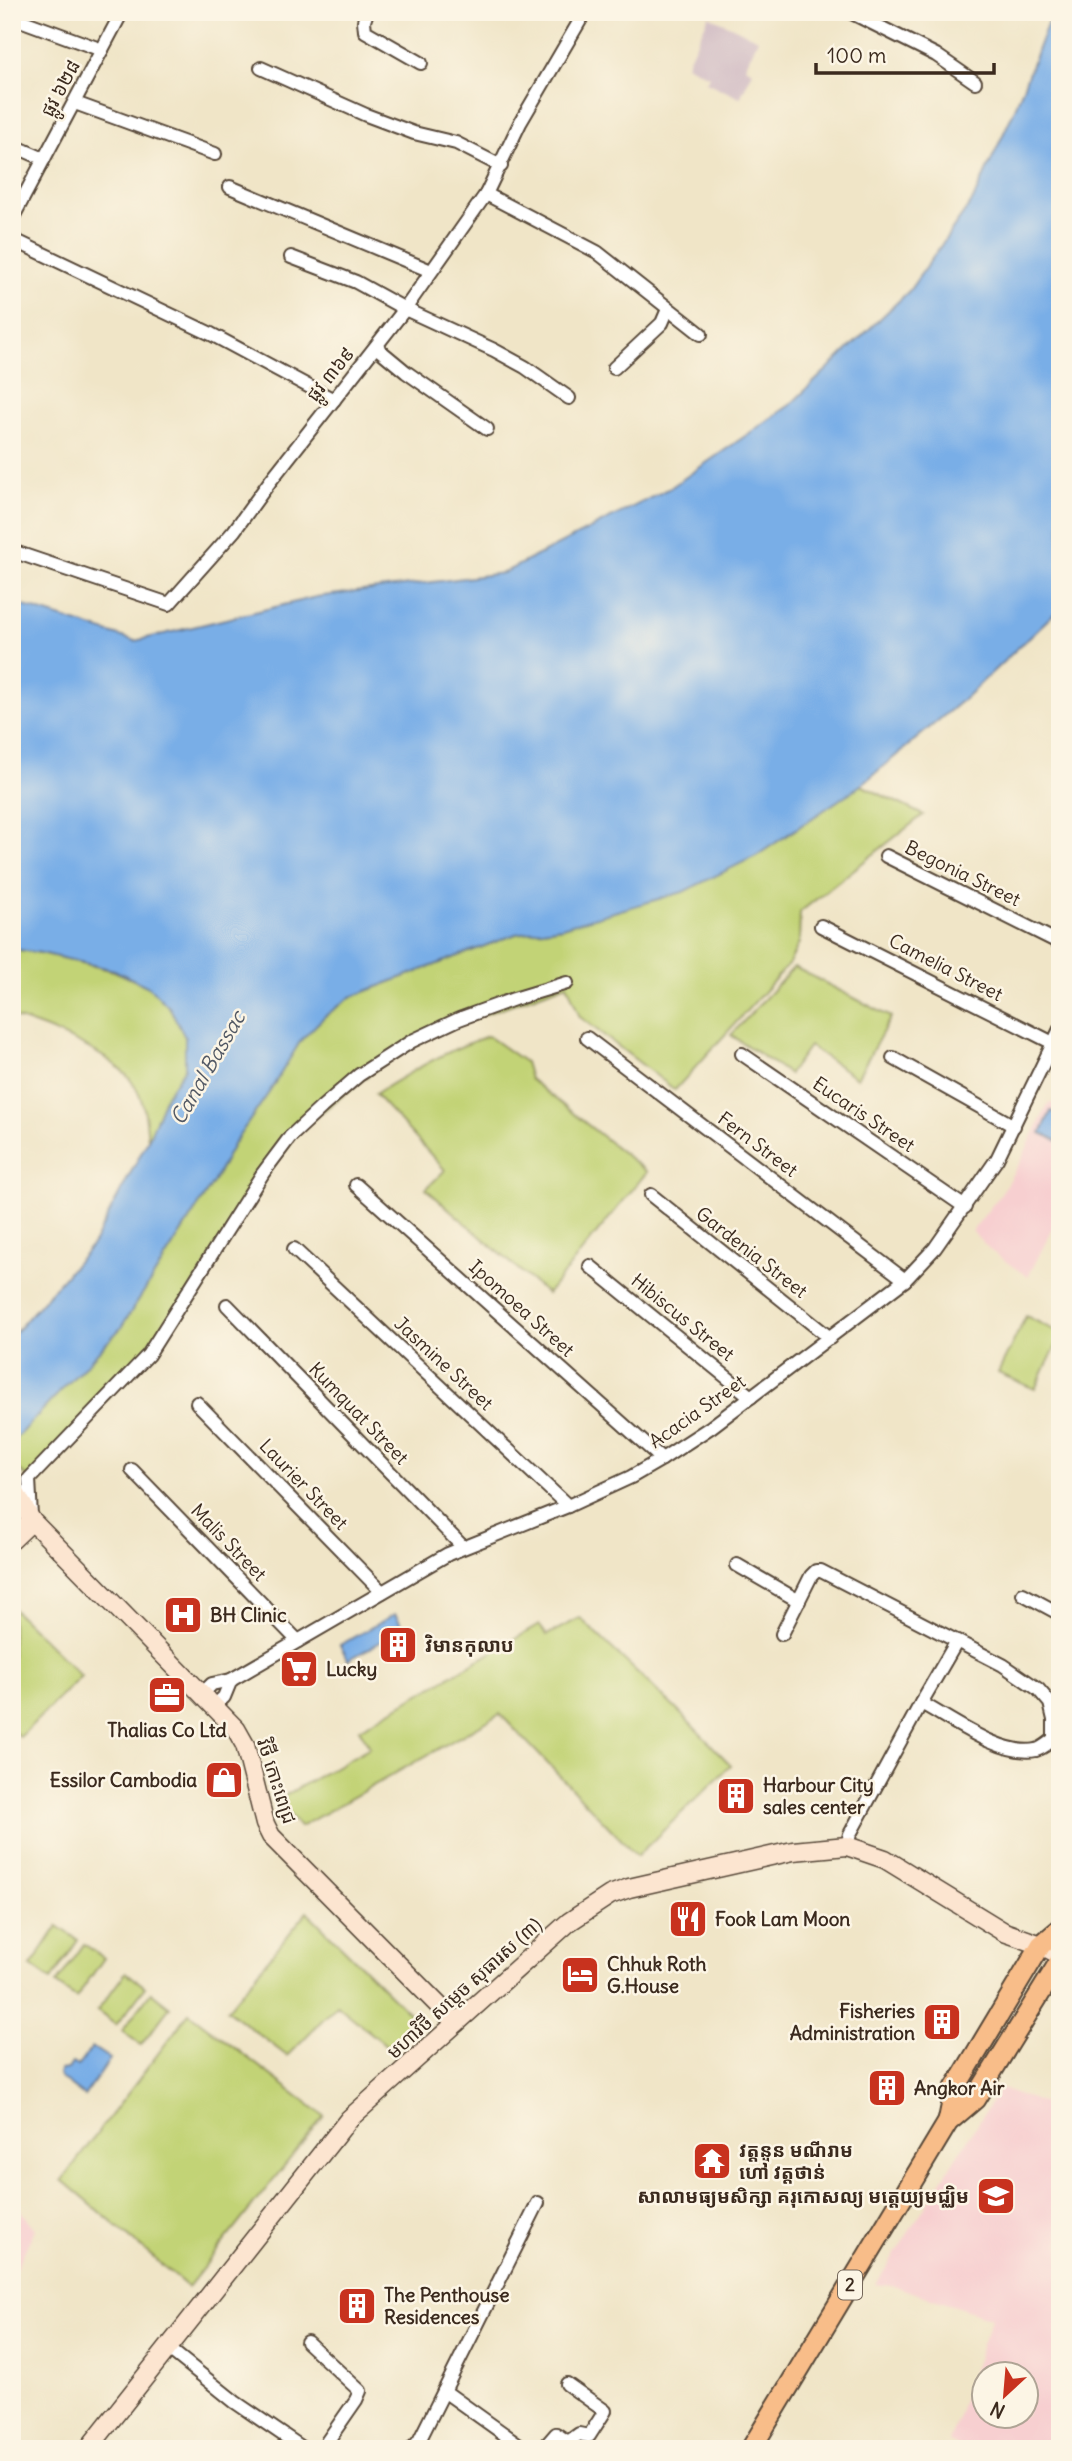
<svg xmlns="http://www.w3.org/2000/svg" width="1072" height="2461" font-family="Delius,'Noto Sans Khmer',sans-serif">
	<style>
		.built { fill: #f7cfd0; fill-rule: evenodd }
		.industrial { fill: #d2bdc5 }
		.green { fill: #c2d376; stroke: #7e7e4a; stroke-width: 2 }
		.water { fill: #79aee7; stroke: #5a6c82; stroke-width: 2 }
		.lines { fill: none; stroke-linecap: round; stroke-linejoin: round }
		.street-casing { stroke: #564637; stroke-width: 16 }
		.secondary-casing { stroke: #564637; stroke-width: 21 }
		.primary-casing { stroke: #564637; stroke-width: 23 }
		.street { stroke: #fff; stroke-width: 12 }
		.secondary { stroke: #fce5d0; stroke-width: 18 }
		.primary { stroke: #f8bd89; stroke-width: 19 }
		.labels { text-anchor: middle; stroke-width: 5; stroke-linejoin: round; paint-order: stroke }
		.shield { fill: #fcf5e5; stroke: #75675a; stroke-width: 2 }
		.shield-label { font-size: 18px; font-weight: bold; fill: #3b2a1e }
		.street-label { font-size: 19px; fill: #3b2a1e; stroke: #fcf5e5 }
		.poi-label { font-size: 19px; font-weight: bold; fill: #3b2a1e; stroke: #fcf5e5; text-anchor: start }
		.water-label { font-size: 21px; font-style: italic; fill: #515864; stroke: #fcf5e5 }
	</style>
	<rect width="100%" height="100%" fill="#fcf5e5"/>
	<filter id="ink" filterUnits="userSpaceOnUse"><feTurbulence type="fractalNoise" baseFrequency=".0143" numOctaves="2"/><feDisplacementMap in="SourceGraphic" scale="14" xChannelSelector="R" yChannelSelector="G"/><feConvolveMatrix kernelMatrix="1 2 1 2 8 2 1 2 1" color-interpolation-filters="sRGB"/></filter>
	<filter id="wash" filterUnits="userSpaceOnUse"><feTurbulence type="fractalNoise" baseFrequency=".00686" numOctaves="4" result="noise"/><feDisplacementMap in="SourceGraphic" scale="28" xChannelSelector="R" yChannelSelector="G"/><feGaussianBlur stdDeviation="1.57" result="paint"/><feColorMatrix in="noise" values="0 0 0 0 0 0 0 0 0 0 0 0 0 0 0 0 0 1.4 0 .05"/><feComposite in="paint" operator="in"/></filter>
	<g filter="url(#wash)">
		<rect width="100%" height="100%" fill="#f0e5c7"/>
		<g class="built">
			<polygon points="1049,1102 1060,1107 1060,1214 1028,1277 991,1251 972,1231 1000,1195 1021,1160"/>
			<path d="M1000,2088L1060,2109V2449H968L949,2442L991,2318L897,2287L876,2284ZM984,2374H1026V2416H984Z"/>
			<polygon points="12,2200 35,2229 12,2277"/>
		</g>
		<polygon class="industrial" points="709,16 758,39 745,67 753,71 740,98 706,82 709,76 686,65"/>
		<g class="green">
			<polygon points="861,785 923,815 800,912 799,943 789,964 675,1090 580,1017 567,984 412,1041 290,1137 148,1355 29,1479 12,1463 12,1442 120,1329 214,1181 234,1143 270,1091 301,1040 325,1016 351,997 516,934 562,927 756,856"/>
			<path d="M12,949L41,953L114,971L149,987L170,1008L185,1037V1068L166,1096L148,1140C146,1119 145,1100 132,1082C112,1053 46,1027 12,1017Z"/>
			<polygon points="794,967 891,1017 857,1078 809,1046 789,1074 731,1035"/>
			<path d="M488,1036L525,1062L530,1079L647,1172L547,1294L426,1189L445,1170L375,1094C412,1071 447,1050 488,1036Z"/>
			<polygon points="1026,1316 1060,1333 1060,1338 1035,1389 998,1373"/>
			<polygon points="12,1608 81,1676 20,1737 12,1730"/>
			<polygon points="580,1618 677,1710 731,1765 637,1856 500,1714 300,1827 277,1800 370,1747 359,1729 539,1625 547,1635"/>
			<polygon points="307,1912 420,2024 392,2050 337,2005 287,2056 227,2010"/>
			<polygon points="58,1926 78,1940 51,1980 31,1966"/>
			<polygon points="84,1944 104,1958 76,1998 56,1984"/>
			<polygon points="126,1972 145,1987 116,2025 97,2011"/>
			<polygon points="151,1992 170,2007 141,2045 122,2031"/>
			<polygon points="189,2013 324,2116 188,2287 62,2180"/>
		</g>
		<g class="water">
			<polygon points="1052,12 1060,12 1060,608 965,698 861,785 756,856 683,892 562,927 516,934 351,997 325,1016 301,1040 270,1091 234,1143 214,1181 120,1329 12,1442 12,1336 93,1244 148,1140 166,1096 185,1068 185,1037 170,1008 149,987 114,970 41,953 12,949 12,602 135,641 316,597 503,573 670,488 790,405 909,291 973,200 1014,111"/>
			<polygon points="1051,1111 1060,1115 1060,1142 1041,1133"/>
			<polygon points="395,1614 404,1629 348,1660 340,1645"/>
			<polygon points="92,2047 110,2059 84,2096 60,2078 59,2074 61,2070 68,2069 72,2063 78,2066"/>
		</g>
	</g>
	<g filter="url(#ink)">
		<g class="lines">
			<g class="street-casing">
				<g id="street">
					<polyline points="367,12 364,21 365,31 421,63"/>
					<polyline points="850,12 936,55 975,82"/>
					<polyline points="12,17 102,50"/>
					<polyline points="261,68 366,115 414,133 456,143 501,166"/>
					<polyline points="75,103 215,154"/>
					<polyline points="12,145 44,159"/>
					<polyline points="230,187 431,271"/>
					<polyline points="486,194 597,252 701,334"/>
					<polyline points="12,219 122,12"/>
					<polyline points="12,239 211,334 334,400"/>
					<polyline points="291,257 356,282 405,309 494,350 525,367 569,398"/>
					<polyline points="377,348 406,372 487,429"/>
					<polyline points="614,368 662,323 668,309"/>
					<polyline points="12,551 169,604 234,531 271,480 405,309 486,194 520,123 585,12"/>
					<polyline points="886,856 1060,943"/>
					<polyline points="821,926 1053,1043"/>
					<polyline points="587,1038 905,1280"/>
					<polyline points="742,1054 965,1207"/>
					<polyline points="893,1058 1014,1126"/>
					<polyline points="356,1185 662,1459"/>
					<polyline points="651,1195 830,1338"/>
					<polyline points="294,1249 568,1506"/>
					<polyline points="590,1266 751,1397"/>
					<polyline points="227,1305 463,1547"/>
					<polyline points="197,1403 382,1592"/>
					<polyline points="132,1470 298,1641"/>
					<polyline points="31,1517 29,1479 148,1355 263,1173 290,1137 322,1107 359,1075 412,1041 459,1019 514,999 567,983"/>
					<polyline points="737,1565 799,1601"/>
					<polyline points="1023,1594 1060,1614"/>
					<polyline points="782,1634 811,1576 816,1571 821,1571 1003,1665 1038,1689 1050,1703 1054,1720 1054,1739"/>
					<polyline points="202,1694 212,1684 231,1680 448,1554 568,1506 631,1477 662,1459 711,1427 905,1280 935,1248 997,1159 1060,1029"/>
					<polyline points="921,1703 957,1641"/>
					<polyline points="214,1706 224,1697 231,1680"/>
					<path d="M847,1846L850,1834L921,1703C951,1719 1002,1757 1036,1750C1042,1749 1048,1743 1054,1739"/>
					<polyline points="307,2342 360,2391 356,2400 322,2449"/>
					<polyline points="168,2348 235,2402 304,2449"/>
					<polyline points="444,2391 525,2449"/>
					<polyline points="412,2449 419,2441 538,2203"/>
					<polyline points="543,2449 556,2434 568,2442 579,2434 589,2436 605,2411 567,2384"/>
				</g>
			</g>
			<g class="secondary-casing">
				<g id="secondary">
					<polyline points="12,1487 32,1521 236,1729 245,1745 265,1824 271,1836 456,2023"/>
					<polyline points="12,1540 32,1521"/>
					<polyline points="88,2449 349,2119 569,1922 610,1895 629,1888 793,1851 847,1846 885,1859 1004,1932 1041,1945 1060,1955"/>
				</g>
			</g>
			<g class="primary-casing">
				<g id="primary">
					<polyline points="948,2122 955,2088 963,2075 1041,1945 1060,1929"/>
					<polyline points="751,2449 948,2122 975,2099 1060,1961"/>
				</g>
			</g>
			<use href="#street" class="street"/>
			<use href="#secondary" class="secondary"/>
			<use href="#primary" class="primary"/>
		</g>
	</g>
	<defs>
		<g id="hospital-square" transform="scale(2.0125)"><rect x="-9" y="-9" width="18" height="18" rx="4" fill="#c8321e" stroke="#fcf5e5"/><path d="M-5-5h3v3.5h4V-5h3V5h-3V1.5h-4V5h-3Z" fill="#fff"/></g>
		<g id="building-square" transform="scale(2.0125)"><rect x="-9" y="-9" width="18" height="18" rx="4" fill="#c8321e" stroke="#fcf5e5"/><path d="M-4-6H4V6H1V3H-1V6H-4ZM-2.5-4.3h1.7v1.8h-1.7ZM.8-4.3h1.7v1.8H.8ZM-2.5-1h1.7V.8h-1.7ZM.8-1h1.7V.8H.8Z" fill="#fff"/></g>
		<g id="supermarket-square" transform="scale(2.0125)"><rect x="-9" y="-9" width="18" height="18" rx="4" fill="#c8321e" stroke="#fcf5e5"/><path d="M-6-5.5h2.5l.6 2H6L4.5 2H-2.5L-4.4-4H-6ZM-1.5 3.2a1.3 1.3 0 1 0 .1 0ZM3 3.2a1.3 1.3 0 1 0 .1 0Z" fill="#fff"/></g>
		<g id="office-square" transform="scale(2.0125)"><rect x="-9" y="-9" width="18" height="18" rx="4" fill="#c8321e" stroke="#fcf5e5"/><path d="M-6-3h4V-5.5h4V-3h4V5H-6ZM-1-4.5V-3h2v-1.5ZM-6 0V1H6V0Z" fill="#fff"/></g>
		<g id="shop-square" transform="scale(2.0125)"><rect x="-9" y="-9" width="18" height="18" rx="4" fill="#c8321e" stroke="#fcf5e5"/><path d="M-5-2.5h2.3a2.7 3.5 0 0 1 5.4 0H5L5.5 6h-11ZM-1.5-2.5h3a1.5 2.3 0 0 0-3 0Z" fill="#fff"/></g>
		<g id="restaurant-square" transform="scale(2.0125)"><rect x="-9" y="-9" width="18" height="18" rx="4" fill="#c8321e" stroke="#fcf5e5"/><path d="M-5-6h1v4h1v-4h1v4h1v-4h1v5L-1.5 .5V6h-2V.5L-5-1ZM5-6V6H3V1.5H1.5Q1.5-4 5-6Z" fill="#fff"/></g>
		<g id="hotel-square" transform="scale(2.0125)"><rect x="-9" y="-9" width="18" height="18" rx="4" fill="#c8321e" stroke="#fcf5e5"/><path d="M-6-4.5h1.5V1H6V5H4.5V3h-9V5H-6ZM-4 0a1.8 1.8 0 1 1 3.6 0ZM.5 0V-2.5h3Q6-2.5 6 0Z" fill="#fff"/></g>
		<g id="temple-square" transform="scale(2.0125)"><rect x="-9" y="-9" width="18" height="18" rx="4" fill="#c8321e" stroke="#fcf5e5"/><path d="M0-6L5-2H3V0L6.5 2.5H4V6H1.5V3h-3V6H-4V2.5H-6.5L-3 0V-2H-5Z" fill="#fff"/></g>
		<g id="school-square" transform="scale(2.0125)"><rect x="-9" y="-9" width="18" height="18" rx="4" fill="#c8321e" stroke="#fcf5e5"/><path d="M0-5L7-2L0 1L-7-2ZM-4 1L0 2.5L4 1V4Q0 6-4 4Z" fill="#fff"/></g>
	</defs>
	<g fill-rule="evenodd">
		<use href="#hospital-square" x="183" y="1615"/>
		<use href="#building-square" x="398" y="1645"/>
		<use href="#supermarket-square" x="299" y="1669"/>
		<use href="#office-square" x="167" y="1695"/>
		<use href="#shop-square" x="224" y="1780"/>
		<use href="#building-square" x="736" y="1796"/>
		<use href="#restaurant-square" x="688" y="1919"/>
		<use href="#hotel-square" x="580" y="1975"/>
		<use href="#building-square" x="942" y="2022"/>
		<use href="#building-square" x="887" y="2088"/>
		<use href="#temple-square" x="712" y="2161"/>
		<use href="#school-square" x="996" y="2196"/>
		<use href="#building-square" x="357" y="2306"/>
	</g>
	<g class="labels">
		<rect class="shield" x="838" y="2270.5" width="24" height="29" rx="5"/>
		<g class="shield-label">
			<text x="850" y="2291">2</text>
		</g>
		<g class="street-label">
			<text transform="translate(60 88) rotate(-62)" y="7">ផ្លូវ ៦២៨</text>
			<text transform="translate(330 374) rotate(-51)" y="7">ផ្លូវ ៣៦៩</text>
			<text transform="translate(963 873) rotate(26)" y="7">Begonia Street</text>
			<text transform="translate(946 967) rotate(27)" y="7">Camelia Street</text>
			<text transform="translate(864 1114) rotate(34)" y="7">Eucaris Street</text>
			<text transform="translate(758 1144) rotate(37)" y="7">Fern Street</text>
			<text transform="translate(752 1252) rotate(38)" y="7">Gardenia Street</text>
			<text transform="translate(522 1308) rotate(42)" y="7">Ipomoea Street</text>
			<text transform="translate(683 1317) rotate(39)" y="7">Hibiscus Street</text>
			<text transform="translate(444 1363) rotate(43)" y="7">Jasmine Street</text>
			<text transform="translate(697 1411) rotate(-35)" y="7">Acacia Street</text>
			<text transform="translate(359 1413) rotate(46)" y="7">Kumquat Street</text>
			<text transform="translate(304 1484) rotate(46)" y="7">Laurier Street</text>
			<text transform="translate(229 1542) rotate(46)" y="7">Malis Street</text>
			<text transform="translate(277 1781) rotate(72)" y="7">វិថី កោះពេជ្រ</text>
			<text transform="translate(464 1988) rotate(-42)" y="7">មហាវិថី សម្តេច សុធារស (៣)</text>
		</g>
		<g class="poi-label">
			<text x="210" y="1622">BH Clinic</text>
			<text x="425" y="1652">វិមានកុលាប</text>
			<text x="326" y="1676">Lucky</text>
			<text x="167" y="1737" text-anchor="middle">Thalias Co Ltd</text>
			<text x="197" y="1787" text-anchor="end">Essilor Cambodia</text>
			<text x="763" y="1792">Harbour City<tspan x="763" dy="22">sales center</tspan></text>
			<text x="715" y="1926">Fook Lam Moon</text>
			<text x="607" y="1971">Chhuk Roth<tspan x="607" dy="22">G.House</tspan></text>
			<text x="915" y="2018" text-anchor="end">Fisheries<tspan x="915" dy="22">Administration</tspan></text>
			<text x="914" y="2095">Angkor Air</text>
			<text x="739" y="2157">វត្តនួន មណីរាម<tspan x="739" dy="22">ហៅ វត្តថាន់</tspan></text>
			<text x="969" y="2203" text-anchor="end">សាលាមធ្យមសិក្សា គរុកោសល្យ មត្តេយ្យមជ្ឈិម</text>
			<text x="384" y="2302">The Penthouse<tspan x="384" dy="22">Residences</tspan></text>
		</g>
		<g class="water-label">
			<text transform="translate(208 1068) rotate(-60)" y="7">Canal Bassac</text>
		</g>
	</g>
	<rect width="1072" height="2461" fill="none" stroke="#fcf5e5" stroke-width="42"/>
	<g transform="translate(1005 2395) rotate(206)"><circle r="33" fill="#fcf5e5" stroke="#afa495" stroke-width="2"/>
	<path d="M0-5L12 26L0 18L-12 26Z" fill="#c8321e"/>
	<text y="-10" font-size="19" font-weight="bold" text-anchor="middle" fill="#3b2a1e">N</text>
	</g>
	<path d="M816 63v10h178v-10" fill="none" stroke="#3b2a1e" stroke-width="3.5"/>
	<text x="827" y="63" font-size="21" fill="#3b2a1e" stroke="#fcf5e5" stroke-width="5" paint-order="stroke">100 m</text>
</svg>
